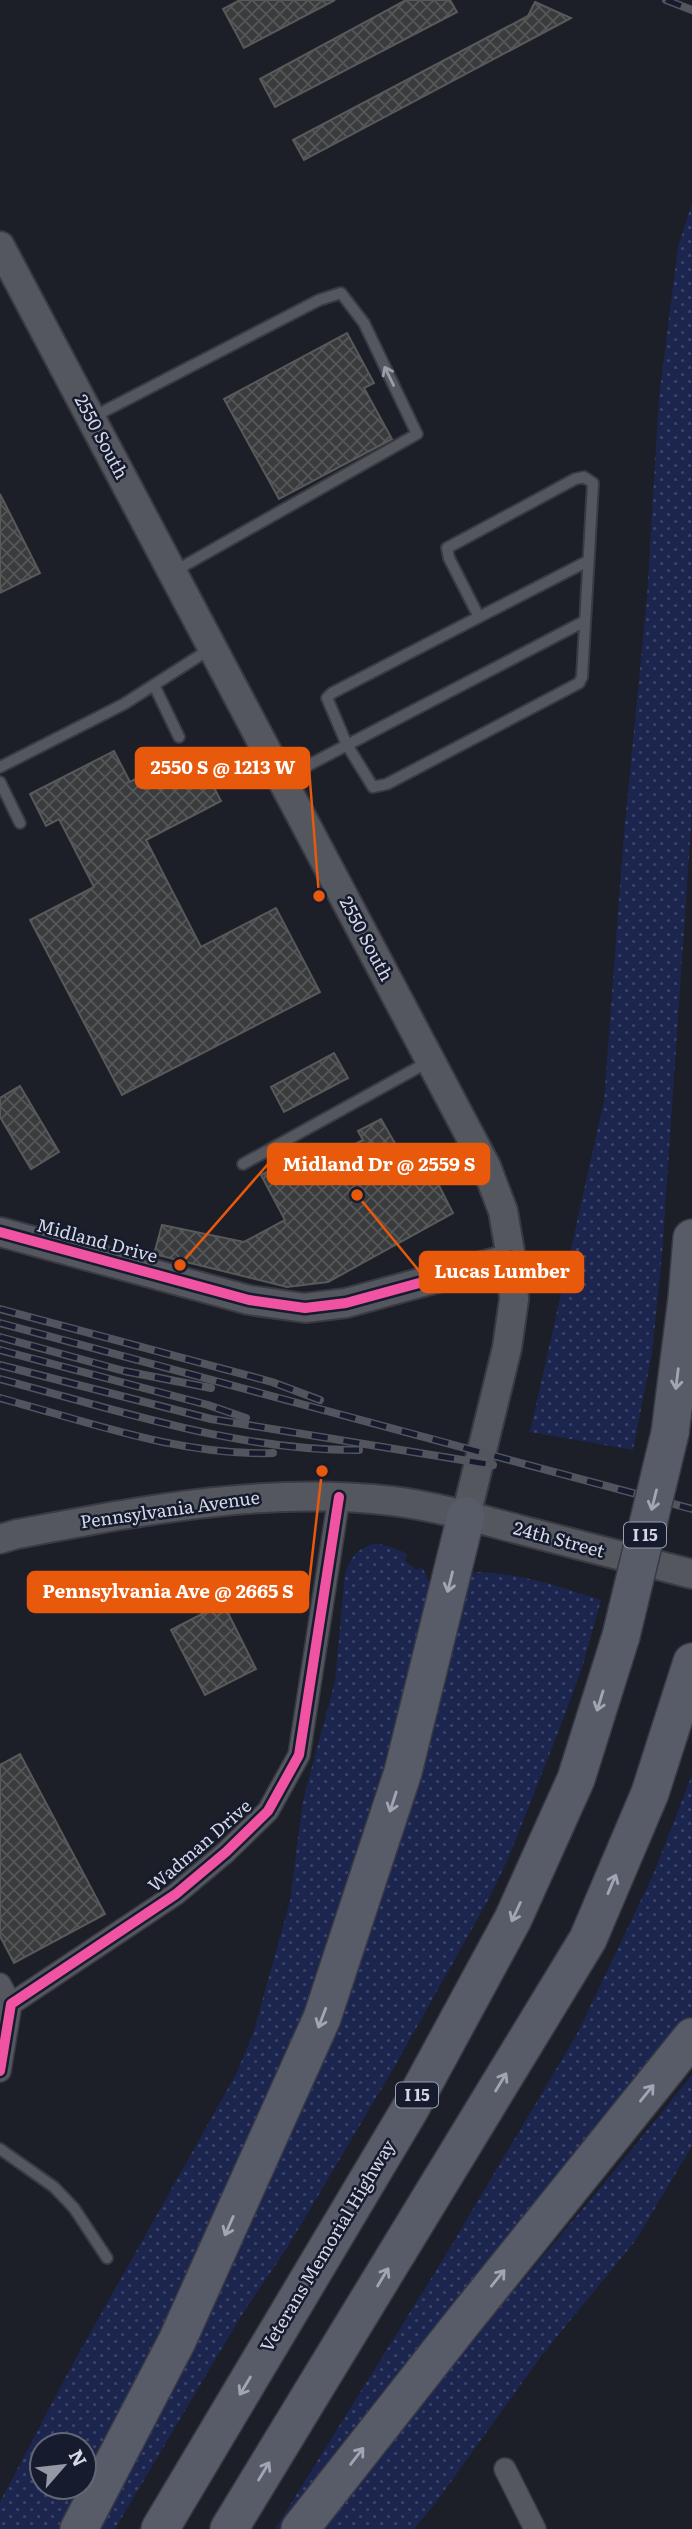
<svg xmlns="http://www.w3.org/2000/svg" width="692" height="2529" font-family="Literata,serif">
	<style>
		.grass { fill: url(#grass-dots); fill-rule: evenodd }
		.building { fill: url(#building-cross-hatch); stroke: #585a59; stroke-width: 2 }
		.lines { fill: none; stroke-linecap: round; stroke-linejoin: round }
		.lane-casing { stroke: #393a44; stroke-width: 14 }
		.street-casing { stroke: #393a44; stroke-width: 24 }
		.secondary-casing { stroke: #393a44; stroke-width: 32 }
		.highway-casing { stroke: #393a44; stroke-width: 40 }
		.lane { stroke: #54575e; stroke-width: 10 }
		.street { stroke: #54575e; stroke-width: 21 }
		.secondary { stroke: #54575e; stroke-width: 28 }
		.highway { stroke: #585c69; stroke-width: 37 }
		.rail-casing { stroke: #53555e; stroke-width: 8 }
		.rail { stroke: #161b2e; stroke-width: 5; stroke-dasharray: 16; stroke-linecap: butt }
		.highway-bridge-casing { stroke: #393a44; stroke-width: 40; stroke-linecap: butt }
		.highway-bridge { stroke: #585c69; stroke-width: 37 }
		.cycleway-casing { stroke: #161b2e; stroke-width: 15 }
		.cycleway { stroke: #f153a3; stroke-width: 10 }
		.oneway { stroke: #9a9ea9 }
		.oneway2 { stroke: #a2a6b4 }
		.labels { text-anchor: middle; stroke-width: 5; stroke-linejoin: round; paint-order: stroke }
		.shield { fill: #161b2e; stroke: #9b9faf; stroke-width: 2 }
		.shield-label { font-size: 16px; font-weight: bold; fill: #d4d8e6 }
		.street-label { font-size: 18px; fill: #d4d8e6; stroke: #161b2e }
		.leader { fill: none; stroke: #e8590c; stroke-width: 2.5 }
		.callout-dot { fill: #e8590c; stroke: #161b2e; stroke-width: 2.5 }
		.callout { fill: #e8590c; stroke: #e8590c; stroke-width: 2.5 }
		.callout-label { font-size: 19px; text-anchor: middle; font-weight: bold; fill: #fff }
	</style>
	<defs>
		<pattern id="grass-dots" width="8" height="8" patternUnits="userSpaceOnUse" patternTransform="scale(1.75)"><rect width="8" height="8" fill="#1b254e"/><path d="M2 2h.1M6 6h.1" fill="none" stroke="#3b4468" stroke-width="1.8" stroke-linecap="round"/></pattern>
		<pattern id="building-cross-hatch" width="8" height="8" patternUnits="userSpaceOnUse" patternTransform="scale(1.75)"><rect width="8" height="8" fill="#3a3b3d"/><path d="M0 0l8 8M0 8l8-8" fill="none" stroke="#565759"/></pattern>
	</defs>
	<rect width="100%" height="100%" fill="#1c1e28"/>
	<g class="grass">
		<polygon points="692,203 692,812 662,1255 652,1353 633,1450 530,1432 604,1101 624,833 647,597 659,397 678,247"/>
		<path d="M376,1543L391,1547L407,1554L405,1561L417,1570L422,1567L432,1587L425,1624L407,1680L379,1801L314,2003L121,2418L67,2529H0V2502L70,2369L235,2076L253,2034L290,1901L303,1800L335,1681L345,1573C352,1556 358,1548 376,1543ZM42,2445H84V2487H42Z"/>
		<path d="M474,1572C517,1572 560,1587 601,1600L583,1665L563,1720L508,1859L486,1904L392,2071L287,2248L241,2316L115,2529H96L190,2331L465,1578Z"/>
		<polygon points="692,1775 692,2015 521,2228 287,2529 275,2529 442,2261 576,2036 653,1875"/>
		<polygon points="692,2075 692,2146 636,2240 542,2355 437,2501 414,2529 322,2529 428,2393 606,2181"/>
	</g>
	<g class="building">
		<polygon points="240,0 335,0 244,48 223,9"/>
		<polygon points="406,0 450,0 457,12 275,107 260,79"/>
		<polygon points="535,2 571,18 304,160 293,140 528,16"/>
		<polygon points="347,333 374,383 364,388 392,439 279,499 224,399"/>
		<polygon points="0,494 40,573 0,593"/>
		<polygon points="194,749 221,801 146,840 201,947 276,908 320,992 122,1095 30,920 94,887 59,819 46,826 30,794 114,751 130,782"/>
		<polygon points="334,1053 348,1078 284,1112 271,1087"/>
		<polygon points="20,1086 59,1152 31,1169 0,1117 0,1098"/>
		<polygon points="381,1119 405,1161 422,1152 453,1213 328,1282 287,1287 154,1254 162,1225 244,1242 285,1220 261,1175 287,1161 295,1176 363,1140 358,1131"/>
		<polygon points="223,1603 256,1669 205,1695 171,1630"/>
		<polygon points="20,1754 105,1914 14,1963 0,1936 0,1765"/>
	</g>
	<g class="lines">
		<g class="lane-casing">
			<g id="lane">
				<polyline points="91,418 319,300 341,293 364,323 417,434 173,572"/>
				<polyline points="479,617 588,561"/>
				<polyline points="154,685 179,737"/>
				<polyline points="0,767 124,704 210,649"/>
				<polyline points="282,779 347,745 373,787 387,784 579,683 582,677 593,483 584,477 575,479 447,548 449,558 479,617 332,693 327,698 347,745 585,621"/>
				<polyline points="0,782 20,823"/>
				<polyline points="243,1164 428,1062"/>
				<polyline points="0,2149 54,2187 74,2208 107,2258"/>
			</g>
		</g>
		<g class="street-casing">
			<g id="street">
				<polyline points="0,1984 11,2004"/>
				<polyline points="0,2071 11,2004 176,1894 226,1852 268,1811 299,1755 339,1497"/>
				<polyline points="505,2469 535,2529"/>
			</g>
		</g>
		<g class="secondary-casing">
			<g id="secondary">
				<polyline points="0,246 486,1166 503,1211 511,1258 514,1299 507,1348 466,1516"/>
				<polyline points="0,1232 249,1300 305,1308 346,1303 511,1258"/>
				<path d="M0,1539L17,1534C141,1511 265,1486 392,1501C434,1506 476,1518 517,1529C575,1544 634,1559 692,1574"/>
			</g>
		</g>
		<g class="highway-casing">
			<g id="highway">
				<polyline points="670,1433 687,1298 692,1238"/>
				<polyline points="79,2529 177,2341 322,2018 403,1772 466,1516"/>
				<polyline points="160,2529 410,2109 513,1919 576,1779 621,1636"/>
				<polyline points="229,2529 588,1939 650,1793 692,1662"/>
				<polyline points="300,2529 462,2323 692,2037"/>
			</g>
		</g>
		<use href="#lane" class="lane"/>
		<use href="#street" class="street"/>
		<use href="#secondary" class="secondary"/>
		<use href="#highway" class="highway"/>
		<g class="rail-casing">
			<g id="rail">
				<polyline points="666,0 692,10"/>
				<polyline points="0,1309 272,1382 320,1400"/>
				<polyline points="0,1323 692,1509"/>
				<polyline points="0,1337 124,1371 211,1388"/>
				<polyline points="0,1350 208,1405 246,1418"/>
				<polyline points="0,1365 211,1419 493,1465"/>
				<path d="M0,1379C118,1410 236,1451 359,1450"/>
				<path d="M0,1398C89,1422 180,1456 273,1453"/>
			</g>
		</g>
		<use href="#rail" class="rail"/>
		<g class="highway-bridge-casing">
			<polyline id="highway-bridge" points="621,1636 670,1433"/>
		</g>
		<use href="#highway-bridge" class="highway-bridge"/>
		<g class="cycleway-casing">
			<g id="cycleway">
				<polyline points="0,1232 249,1300 305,1308 346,1303 511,1258"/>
				<polyline points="0,2071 11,2004 176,1894 226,1852 268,1811 299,1755 339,1497"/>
			</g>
		</g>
		<use href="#cycleway" class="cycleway"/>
	</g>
	<defs><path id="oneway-shaft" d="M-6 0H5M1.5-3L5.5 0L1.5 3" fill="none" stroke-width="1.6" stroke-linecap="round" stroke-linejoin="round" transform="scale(1.75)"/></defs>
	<use class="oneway" href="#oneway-shaft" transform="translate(389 376) rotate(-116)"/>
	<g class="oneway2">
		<use href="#oneway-shaft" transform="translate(677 1379) rotate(97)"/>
		<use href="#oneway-shaft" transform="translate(654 1500) rotate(104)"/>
		<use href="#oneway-shaft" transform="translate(450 1582) rotate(104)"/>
		<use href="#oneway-shaft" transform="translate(600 1701) rotate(107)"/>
		<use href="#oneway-shaft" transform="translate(393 1802) rotate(108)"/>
		<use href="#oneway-shaft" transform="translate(612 1884) rotate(-67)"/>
		<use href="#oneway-shaft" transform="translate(516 1912) rotate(115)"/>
		<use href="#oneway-shaft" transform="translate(322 2018) rotate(111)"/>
		<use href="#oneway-shaft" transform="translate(501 2082) rotate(-59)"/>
		<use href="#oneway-shaft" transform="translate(647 2093) rotate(-51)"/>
		<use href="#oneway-shaft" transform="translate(229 2226) rotate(114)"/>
		<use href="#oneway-shaft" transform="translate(383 2277) rotate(-59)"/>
		<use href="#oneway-shaft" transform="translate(498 2278) rotate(-51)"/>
		<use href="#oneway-shaft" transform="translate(245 2386) rotate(121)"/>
		<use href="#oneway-shaft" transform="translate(357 2456) rotate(-52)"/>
		<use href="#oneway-shaft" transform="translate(264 2471) rotate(-59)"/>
	</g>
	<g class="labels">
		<g class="shield">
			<rect x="624" y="1522.5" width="42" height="25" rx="5"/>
			<rect x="396" y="2082.5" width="42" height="25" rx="5"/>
		</g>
		<g class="shield-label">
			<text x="645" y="1541">I 15</text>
			<text x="417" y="2101">I 15</text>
		</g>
		<g class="street-label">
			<text transform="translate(101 437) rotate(62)" y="6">2550 South</text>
			<text transform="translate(366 939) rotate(62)" y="6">2550 South</text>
			<text transform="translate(97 1241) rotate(15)" y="6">Midland Drive</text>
			<text transform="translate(170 1510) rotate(-8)" y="6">Pennsylvania Avenue</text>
			<text transform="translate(559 1540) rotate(15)" y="6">24th Street</text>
			<text transform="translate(200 1846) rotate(-41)" y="6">Wadman Drive</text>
			<text transform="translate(328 2246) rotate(-59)" y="6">Veterans Memorial Highway</text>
		</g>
	</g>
	<path class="leader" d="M319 896L309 768M180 1265L268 1164M357 1195L420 1272M322 1471L308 1592"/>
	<g class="callout-dot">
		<circle cx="319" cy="896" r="7"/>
		<circle cx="180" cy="1265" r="7"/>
		<circle cx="357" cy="1195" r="7"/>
		<circle cx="322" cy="1471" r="7"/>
	</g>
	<g class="callout">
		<rect x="136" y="748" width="173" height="40" rx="7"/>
		<rect x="268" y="1144" width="221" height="40" rx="7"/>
		<rect x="420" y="1252" width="163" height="40" rx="7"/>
		<rect x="28" y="1572" width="280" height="40" rx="7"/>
	</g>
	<g class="callout-label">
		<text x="223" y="774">2550 S @ 1213 W</text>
		<text x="379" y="1171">Midland Dr @ 2559 S</text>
		<text x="502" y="1278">Lucas Lumber</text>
		<text x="168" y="1598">Pennsylvania Ave @ 2665 S</text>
	</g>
	<g transform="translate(63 2466) rotate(62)"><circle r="33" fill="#161b2e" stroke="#626778" stroke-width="2"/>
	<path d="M0-5L12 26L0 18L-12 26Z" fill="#9497a4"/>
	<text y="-10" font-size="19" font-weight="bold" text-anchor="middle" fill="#d4d8e6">N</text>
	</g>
</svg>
